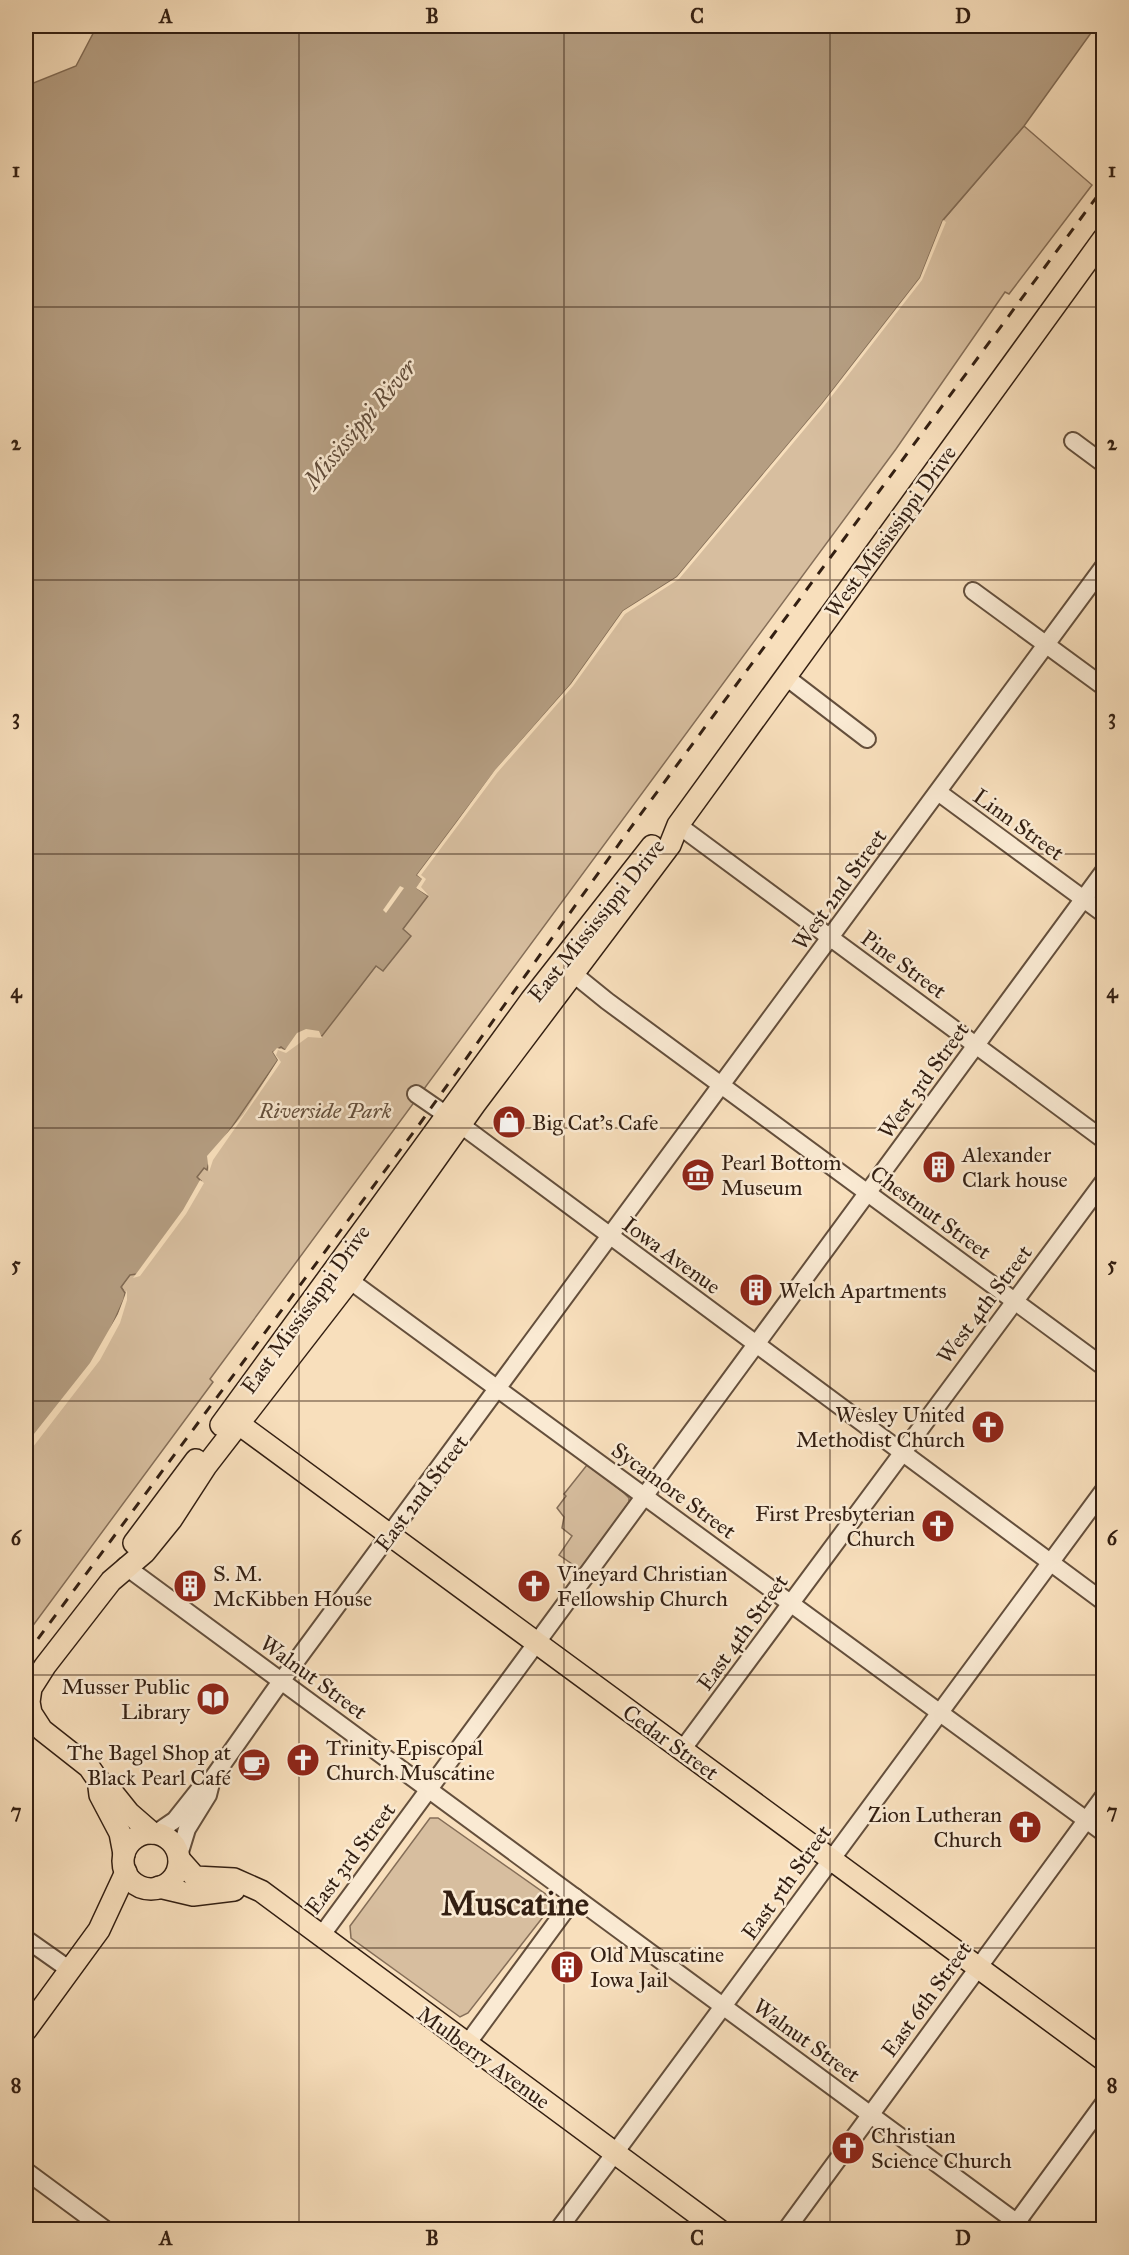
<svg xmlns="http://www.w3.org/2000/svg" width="1129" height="2255" font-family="'IM FELL Great Primer',serif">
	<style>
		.green { fill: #d7be9f; stroke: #856e58; stroke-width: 1.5 }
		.water { fill: #b59e82; stroke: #816b55; stroke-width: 1.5 }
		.pier { fill: #f8dfbc }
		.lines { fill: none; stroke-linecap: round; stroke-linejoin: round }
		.minor-casing { stroke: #644f3c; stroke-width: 20 }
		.major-casing { stroke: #331f12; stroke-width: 24 }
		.minor { stroke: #faead3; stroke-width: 16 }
		.major { stroke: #f8dfbc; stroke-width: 21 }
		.rail { stroke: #331f12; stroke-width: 3; stroke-dasharray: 10 10; stroke-linecap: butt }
		.grid { fill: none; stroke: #331f12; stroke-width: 1.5; stroke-opacity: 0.55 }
		.labels { text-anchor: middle; stroke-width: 5; stroke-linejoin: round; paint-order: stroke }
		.street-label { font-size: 22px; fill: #331f12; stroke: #faead3 }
		.park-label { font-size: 22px; font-style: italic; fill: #644f3c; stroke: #faead3 }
		.poi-label { font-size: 22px; fill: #331f12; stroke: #faead3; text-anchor: start }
		.water-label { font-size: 24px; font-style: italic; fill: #604b39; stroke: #faead3 }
		.town-label { font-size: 34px; font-weight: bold; fill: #331f12; stroke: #faead3 }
		.neatline { fill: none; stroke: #331f12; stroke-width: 2 }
		.grid-label { font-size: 20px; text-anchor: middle; font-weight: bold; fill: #331f12 }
	</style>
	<rect width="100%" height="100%" fill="#f8dfbc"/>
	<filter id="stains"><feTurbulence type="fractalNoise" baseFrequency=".00333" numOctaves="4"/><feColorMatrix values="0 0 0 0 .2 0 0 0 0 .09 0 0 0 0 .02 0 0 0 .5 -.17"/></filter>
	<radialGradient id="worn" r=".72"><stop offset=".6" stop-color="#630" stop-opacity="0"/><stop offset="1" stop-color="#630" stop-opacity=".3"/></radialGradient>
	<g class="green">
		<polygon points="1024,126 1092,185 1009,294 1005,292 896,449 210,1379 213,1382 26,1635 26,1453 123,1290 121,1287 169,1211 161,1129 355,993 376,965 383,970 383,938 417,875 475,797 623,611 943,220"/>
		<polygon points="587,1465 624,1493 629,1498 629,1502 581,1570 559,1555 572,1536 562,1528 564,1517 557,1508 566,1496 564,1494"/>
		<polygon points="430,1818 438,1818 547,1895 550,1908 468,2013 460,2017 351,1938 350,1926"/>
	</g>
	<polygon class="water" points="97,26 1096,26 1024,126 943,220 920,278 822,404 677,577 623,611 571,684 496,770 417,875 423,879 417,888 428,896 403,929 411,936 383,971 376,966 322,1036 308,1033 285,1050 281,1047 273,1052 278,1060 210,1159 207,1170 204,1168 197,1177 201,1181 184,1213 137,1274 130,1275 121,1287 125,1293 124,1299 97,1359 26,1453 26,86 76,66"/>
	<g class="pier">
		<polygon points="943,220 946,222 922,280 824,406 679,579 625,614 573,686 497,773 421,875 426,879 421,887 430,897 416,888 422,879 417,875 456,823 495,770 571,684 623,611 677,577 822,404 920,278"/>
		<polygon points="400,886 404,888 386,913 383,910"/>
		<polygon points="306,1029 319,1031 322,1038 308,1037 286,1053 278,1050 276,1055 281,1062 213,1160 209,1172 207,1156 243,1115 278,1060 273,1052 277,1048 285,1050 297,1033"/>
		<polygon points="200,1180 204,1183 186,1214 140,1276 133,1278 183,1210"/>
		<polygon points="127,1290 127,1300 120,1323 100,1360 26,1456 26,1444 90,1363 118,1314"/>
	</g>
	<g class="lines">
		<g class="minor-casing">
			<g id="minor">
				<polyline points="1073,441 1104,464"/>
				<polyline points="973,591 1104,687"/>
				<polyline points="786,677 867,739"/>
				<polyline points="938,792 1104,914"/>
				<polyline points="678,825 1104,1140"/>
				<polyline points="565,967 607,1001 1104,1367"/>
				<polyline points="416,1094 461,1125 1104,1602"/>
				<polyline points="341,1274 1104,1833"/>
				<polyline points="125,1566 1027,2230"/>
				<polyline points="682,1750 1104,1181"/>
				<polyline points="156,1833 175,1820 198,1791"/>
				<polyline points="179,1855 187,1829 208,1795 212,1779 274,1691 1104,566"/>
				<polyline points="321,1936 1104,871"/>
				<polyline points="26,1939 70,1970"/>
				<polyline points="467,2044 575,1897"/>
				<polyline points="26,2171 106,2230"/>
				<polyline points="558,2230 1104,1490"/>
				<polyline points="786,2230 1104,1796"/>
				<polyline points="1011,2230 1104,2103"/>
			</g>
		</g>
		<g class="major-casing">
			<g id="major">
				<polyline points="239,1424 1104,2060"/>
				<polyline points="221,1425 531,1000 652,846"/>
				<polyline points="134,1543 196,1460"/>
				<polyline points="99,1787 100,1795 120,1833 124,1854"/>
				<polyline points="152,1833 129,1813 109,1788 98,1780 89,1767 42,1730 31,1713 29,1702 31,1688 45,1666 111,1581 145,1552 171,1520 206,1466 350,1280 475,1104 670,845 678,825 1104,238"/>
				<circle cx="151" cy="1861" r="28"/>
				<polyline points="179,1859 195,1877 234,1879 261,1891 719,2230"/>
				<polyline points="159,1887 193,1895 234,1890"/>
				<polyline points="26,2030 99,1930 126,1872"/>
			</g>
		</g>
		<use href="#minor" class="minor"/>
		<use href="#major" class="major"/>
		<polyline class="rail" points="26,1655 421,1122 629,830 1104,187"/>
	</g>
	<path class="grid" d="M299,26V2230M564,26V2230M830,26V2230M26,307H1104M26,580H1104M26,854H1104M26,1128H1104M26,1401H1104M26,1675H1104M26,1948H1104"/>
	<defs>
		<g id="shop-disc" transform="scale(1.725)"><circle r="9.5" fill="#8f2418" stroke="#faead3"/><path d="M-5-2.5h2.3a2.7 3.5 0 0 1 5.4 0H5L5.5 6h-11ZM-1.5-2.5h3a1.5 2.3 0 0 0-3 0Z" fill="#fff"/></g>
		<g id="building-disc" transform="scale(1.725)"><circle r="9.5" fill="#8f2418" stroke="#faead3"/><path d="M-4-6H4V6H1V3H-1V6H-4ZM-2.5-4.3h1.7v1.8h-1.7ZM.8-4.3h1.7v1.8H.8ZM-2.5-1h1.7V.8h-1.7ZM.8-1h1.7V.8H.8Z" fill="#fff"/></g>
		<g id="museum-disc" transform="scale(1.725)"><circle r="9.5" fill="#8f2418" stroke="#faead3"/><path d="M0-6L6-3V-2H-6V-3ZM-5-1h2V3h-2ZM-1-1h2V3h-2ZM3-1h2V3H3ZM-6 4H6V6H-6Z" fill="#fff"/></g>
		<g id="church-disc" transform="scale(1.725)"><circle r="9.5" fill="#8f2418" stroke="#faead3"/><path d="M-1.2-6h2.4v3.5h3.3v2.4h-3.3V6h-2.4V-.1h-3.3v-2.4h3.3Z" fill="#fff"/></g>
		<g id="library-disc" transform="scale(1.725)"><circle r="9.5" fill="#8f2418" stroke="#faead3"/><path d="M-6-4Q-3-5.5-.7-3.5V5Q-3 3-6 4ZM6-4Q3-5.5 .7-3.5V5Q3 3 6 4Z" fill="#fff"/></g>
		<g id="cafe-disc" transform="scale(1.725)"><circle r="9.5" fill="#8f2418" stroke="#faead3"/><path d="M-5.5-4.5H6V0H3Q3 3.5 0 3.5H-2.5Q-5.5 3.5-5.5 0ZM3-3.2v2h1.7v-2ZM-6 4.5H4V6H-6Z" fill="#fff"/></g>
	</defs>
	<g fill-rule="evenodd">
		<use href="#shop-disc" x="509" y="1122"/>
		<use href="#building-disc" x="939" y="1167"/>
		<use href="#museum-disc" x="698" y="1175"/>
		<use href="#building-disc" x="756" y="1290"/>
		<use href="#church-disc" x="988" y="1427"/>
		<use href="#church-disc" x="938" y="1526"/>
		<use href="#building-disc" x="190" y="1586"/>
		<use href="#church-disc" x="534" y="1586"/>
		<use href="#library-disc" x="213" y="1699"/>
		<use href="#church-disc" x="303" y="1760"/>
		<use href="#cafe-disc" x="254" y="1765"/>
		<use href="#church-disc" x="1025" y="1827"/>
		<use href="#building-disc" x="567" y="1967"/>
		<use href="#church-disc" x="848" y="2148"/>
	</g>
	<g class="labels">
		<g class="street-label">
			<text transform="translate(890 531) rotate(-54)" y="8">West Mississippi Drive</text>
			<text transform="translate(1019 824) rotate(36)" y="8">Linn Street</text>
			<text transform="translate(839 889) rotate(-54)" y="8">West 2nd Street</text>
			<text transform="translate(596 920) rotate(-51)" y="8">East Mississippi Drive</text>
			<text transform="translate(904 964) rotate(36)" y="8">Pine Street</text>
			<text transform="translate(923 1080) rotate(-54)" y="8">West 3rd Street</text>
			<text transform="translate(931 1212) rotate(36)" y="8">Chestnut Street</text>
			<text transform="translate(672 1255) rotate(36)" y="8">Iowa Avenue</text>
			<text transform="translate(984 1304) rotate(-53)" y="8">West 4th Street</text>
			<text transform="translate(305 1309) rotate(-54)" y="8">East Mississippi Drive</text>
			<text transform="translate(674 1490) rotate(36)" y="8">Sycamore Street</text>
			<text transform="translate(421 1493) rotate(-53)" y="8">East 2nd Street</text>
			<text transform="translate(742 1632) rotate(-54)" y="8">East 4th Street</text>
			<text transform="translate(314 1677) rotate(36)" y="8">Walnut Street</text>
			<text transform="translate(671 1742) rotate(36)" y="8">Cedar Street</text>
			<text transform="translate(350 1858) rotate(-53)" y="8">East 3rd Street</text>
			<text transform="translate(786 1882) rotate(-54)" y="8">East 5th Street</text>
			<text transform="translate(926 1999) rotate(-54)" y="8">East 6th Street</text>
			<text transform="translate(807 2040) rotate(36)" y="8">Walnut Street</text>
			<text transform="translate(484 2057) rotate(36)" y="8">Mulberry Avenue</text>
		</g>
		<g class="park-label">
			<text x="325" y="1118">Riverside Park</text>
		</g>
		<g class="poi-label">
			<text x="532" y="1130">Big Cat's Cafe</text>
			<text x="962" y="1162">Alexander<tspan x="962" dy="25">Clark house</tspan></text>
			<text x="721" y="1170">Pearl Bottom<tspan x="721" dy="25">Museum</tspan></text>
			<text x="779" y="1298">Welch Apartments</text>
			<text x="965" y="1422" text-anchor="end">Wesley United<tspan x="965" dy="25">Methodist Church</tspan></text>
			<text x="915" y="1521" text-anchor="end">First Presbyterian<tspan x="915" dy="25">Church</tspan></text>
			<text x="213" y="1581">S. M.<tspan x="213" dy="25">McKibben House</tspan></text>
			<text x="557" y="1581">Vineyard Christian<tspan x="557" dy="25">Fellowship Church</tspan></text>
			<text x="190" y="1694" text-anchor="end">Musser Public<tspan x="190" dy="25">Library</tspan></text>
			<text x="326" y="1755">Trinity Episcopal<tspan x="326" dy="25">Church Muscatine</tspan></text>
			<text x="231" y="1760" text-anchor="end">The Bagel Shop at<tspan x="231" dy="25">Black Pearl Café</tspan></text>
			<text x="1002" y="1822" text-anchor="end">Zion Lutheran<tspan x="1002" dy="25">Church</tspan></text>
			<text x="590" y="1962">Old Muscatine<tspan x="590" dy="25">Iowa Jail</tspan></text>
			<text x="871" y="2143">Christian<tspan x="871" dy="25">Science Church</tspan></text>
		</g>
		<g class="water-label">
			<text transform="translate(360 424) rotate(-50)" y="8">Mississippi River</text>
		</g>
		<g class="town-label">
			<text x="515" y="1915">Muscatine</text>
		</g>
	</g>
	<rect width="1129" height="2255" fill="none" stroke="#f8dfbc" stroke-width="66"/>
	<rect x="33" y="33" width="1063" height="2189" class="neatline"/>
	<g class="grid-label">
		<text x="166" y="23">A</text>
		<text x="432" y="23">B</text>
		<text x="697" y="23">C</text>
		<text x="963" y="23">D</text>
		<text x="16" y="177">1</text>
		<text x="1112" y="177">1</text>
		<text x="16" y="450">2</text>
		<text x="1112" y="450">2</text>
		<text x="16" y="724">3</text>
		<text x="1112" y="724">3</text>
		<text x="16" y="998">4</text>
		<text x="1112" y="998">4</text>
		<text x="16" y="1271">5</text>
		<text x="1112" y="1271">5</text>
		<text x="16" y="1545">6</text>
		<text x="1112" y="1545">6</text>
		<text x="16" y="1818">7</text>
		<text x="1112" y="1818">7</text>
		<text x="16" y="2092">8</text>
		<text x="1112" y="2092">8</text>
		<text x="166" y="2245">A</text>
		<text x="432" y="2245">B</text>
		<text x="697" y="2245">C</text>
		<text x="963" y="2245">D</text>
	</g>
	<rect width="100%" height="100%" filter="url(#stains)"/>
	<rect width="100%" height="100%" fill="url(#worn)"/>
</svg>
